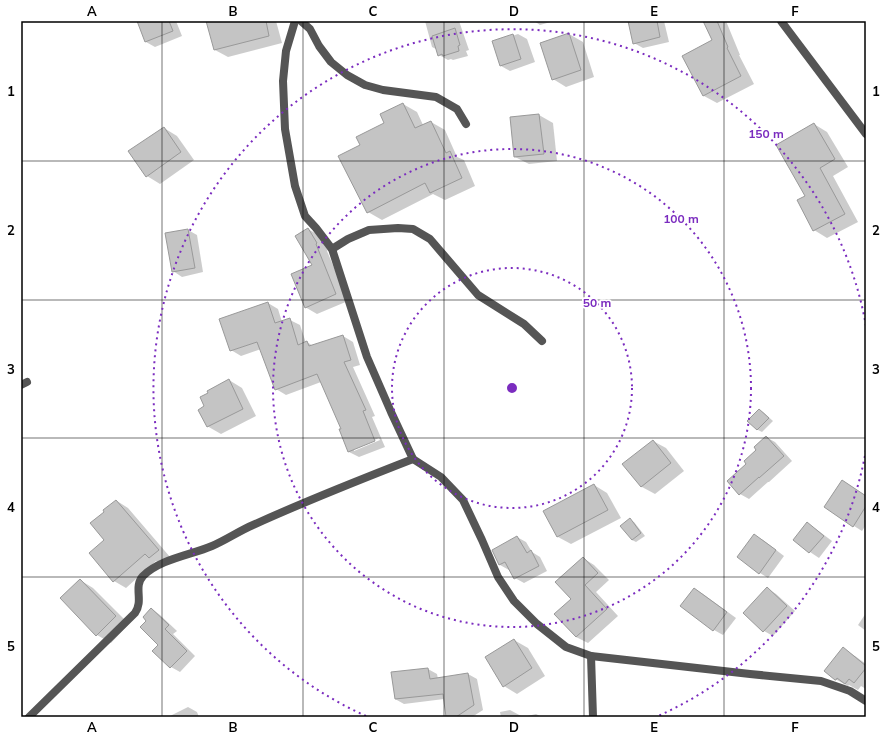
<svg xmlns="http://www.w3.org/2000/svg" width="887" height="738" font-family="Mulish,sans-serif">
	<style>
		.shadow { fill: #0003; fill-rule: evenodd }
		.building { fill: #c4c4c4; stroke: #999 }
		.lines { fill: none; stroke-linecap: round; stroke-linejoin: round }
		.street { stroke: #555; stroke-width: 8 }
		.grid { fill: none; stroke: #000; stroke-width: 1; stroke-opacity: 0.55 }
		.ring { fill: none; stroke: #7b2cbf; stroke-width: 2; stroke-dasharray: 2 4 }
		.centre { fill: #7b2cbf; stroke: #fff; stroke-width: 2 }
		.ring-label { font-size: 12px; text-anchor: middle; font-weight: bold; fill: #7b2cbf; stroke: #fff; stroke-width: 3.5; stroke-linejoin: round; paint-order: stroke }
		.neatline { fill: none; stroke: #000; stroke-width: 1.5 }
		.grid-label { font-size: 13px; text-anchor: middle; font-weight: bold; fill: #000 }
	</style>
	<rect width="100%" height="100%" fill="#fff"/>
	<g class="shadow">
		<polygon points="138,21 176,21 182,36 155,47 146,42"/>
		<polygon points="217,21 276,21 282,43 228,57 215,50 208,24"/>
		<polygon points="425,21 459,21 469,50 466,51 468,56 453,60 451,59 448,60 439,55 438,50 432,47"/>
		<polygon points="534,21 554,21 540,25"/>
		<polygon points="629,21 664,21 669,42 643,48 634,43"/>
		<polygon points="704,21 726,21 740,55 739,55 754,84 717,103 704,96 684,56 713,41"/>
		<polygon points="518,34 527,39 535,62 510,71 501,66 493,42"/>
		<polygon points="569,34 583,42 594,77 566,87 553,79"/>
		<polygon points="403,104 417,112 423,125 431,122 445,130 457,157 464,160 475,186 445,200 433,194 382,220 368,212 361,146 385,123"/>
		<polygon points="539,115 553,123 557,161 529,164 515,157 511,118"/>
		<polygon points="814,124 827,132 848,167 833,176 858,222 827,238 814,230 807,196"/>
		<polygon points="164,128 177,136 194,160 160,184 147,176"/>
		<polygon points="308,229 320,236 328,250 327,251 348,301 317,314 305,307 313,266"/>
		<polygon points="188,230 197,235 203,272 182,277 173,271"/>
		<path d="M268,303L278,309L282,322L290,320L300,325L306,343L307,342L313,346L343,336L353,342L360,365L353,367L375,416L372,417L385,447L359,457L349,452L340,430L342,429L321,382L286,395L276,389L261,349L241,356L231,350ZM379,438L380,440L354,451V449Z"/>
		<polygon points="229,380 242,388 256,416 221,434 207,426 206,407 209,393"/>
		<polygon points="759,410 763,412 773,421 762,432 758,430 748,420"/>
		<polygon points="766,437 775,442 792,461 769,482 768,482 749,499 740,494 758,450"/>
		<polygon points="653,441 666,448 684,471 655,494 642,487 624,464"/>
		<polygon points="594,485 607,493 621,518 571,544 558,537"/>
		<polygon points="866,496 866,525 862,531 854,526"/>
		<polygon points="117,501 128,508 170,557 162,564 156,561 126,588 114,581 105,540"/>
		<polygon points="630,520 634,522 645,536 636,542 632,540"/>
		<polygon points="807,524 816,529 832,541 819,558 810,552 794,540"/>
		<polygon points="754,535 763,540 784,556 768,578 760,573"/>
		<polygon points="517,537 526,542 532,552 540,557 547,571 524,583 515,578 510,569 509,570 500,565"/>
		<polygon points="583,558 594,565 609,580 596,592 618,616 588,643 576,637"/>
		<polygon points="80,580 93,588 129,624 111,643 97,635 61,598"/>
		<polygon points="695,589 703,594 736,618 723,635 714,630 682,606"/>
		<polygon points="768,589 776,594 795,611 773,636 764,631"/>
		<polygon points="152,609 160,615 177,631 173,634 195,656 180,672 171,667 148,621"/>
		<polygon points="866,613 866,631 858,625"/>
		<polygon points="514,640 528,648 545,676 517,694 504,686"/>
		<polygon points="844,649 855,656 866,664 866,689 861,686 858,690 849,685 848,686 835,679"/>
		<polygon points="428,669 437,674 438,679 468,674 477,679 483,710 472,717 447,717 444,699 404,704 395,699 392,673"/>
		<polygon points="188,707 197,712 199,717 168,717"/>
		<polygon points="510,710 523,717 501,717 500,712"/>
		<polygon points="536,714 542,717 523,717"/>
	</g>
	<g class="building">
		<polygon points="137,21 169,21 173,31 145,42"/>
		<polygon points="206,21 266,21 269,36 214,50"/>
		<polygon points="628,21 657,21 660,37 633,44"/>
		<polygon points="703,21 717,21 728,47 727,48 741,76 703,96 682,56 712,40"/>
		<polygon points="455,28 460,45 458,46 459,51 443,56 442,54 438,56 432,36"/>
		<polygon points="569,33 581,70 552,80 540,43"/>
		<polygon points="513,34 521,59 500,66 492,41"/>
		<polygon points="403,103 415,128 431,121 446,153 450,151 462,178 430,193 425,183 367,213 338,156 360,145 356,137 384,123 380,114"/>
		<polygon points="539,114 544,154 514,157 510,117"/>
		<polygon points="814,123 835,159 820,168 845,214 813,231 797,200 805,196 776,145"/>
		<polygon points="164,127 181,152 146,177 128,151"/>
		<polygon points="308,228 317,243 316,244 336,294 305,308 291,274 312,265 295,236"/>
		<polygon points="188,229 195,268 172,272 165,233"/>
		<polygon points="268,302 275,323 290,318 298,345 307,341 309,346 343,335 351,360 344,362 366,410 363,411 375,441 348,452 339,429 341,429 317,374 275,390 257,342 230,351 219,319"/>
		<polygon points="229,379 243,409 207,427 198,410 204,406 200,397 208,393 207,391"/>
		<polygon points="759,409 769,418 757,430 747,421"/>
		<polygon points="766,436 784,456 759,478 759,477 739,495 727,481 746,464 744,461 756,450 754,447"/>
		<polygon points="653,440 671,463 641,487 622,464"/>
		<polygon points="842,480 866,496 866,506 853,527 824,507"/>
		<polygon points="594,484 608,510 557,537 543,511"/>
		<polygon points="116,500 159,550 149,558 145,554 113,582 89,553 104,540 90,523 104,512 103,510"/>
		<polygon points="630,518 641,533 632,540 620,526"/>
		<polygon points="807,522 824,536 809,553 793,540"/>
		<polygon points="754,534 776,550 759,574 737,557"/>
		<polygon points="517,536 527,553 531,550 539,566 514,579 505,562 499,565 492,550"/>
		<polygon points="583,557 598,573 585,585 607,609 576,637 554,614 571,599 555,582"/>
		<polygon points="80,579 116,616 96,636 60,598"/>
		<polygon points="767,587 787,606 763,632 743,613"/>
		<polygon points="694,588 727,612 713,631 680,606"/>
		<polygon points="151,608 169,625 165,629 187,651 170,668 152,651 158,645 140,627 146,621 143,617"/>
		<polygon points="514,639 532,668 503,687 485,657"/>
		<polygon points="843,647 866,666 866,668 854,683 849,679 845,684 837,678 836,680 835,680 824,671"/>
		<polygon points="428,668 430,679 468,673 474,705 456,717 446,717 443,694 395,699 391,672"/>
	</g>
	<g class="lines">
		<g class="street">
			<polyline points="295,21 286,51 283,81 285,129 295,186 305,216 316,228 332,249 367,357 391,412 413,459 441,477 463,500 482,540 498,577 514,601 537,624 566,647 591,656 750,674 821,681 850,691 866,701"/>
			<polyline points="301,21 310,29 319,46 331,62 347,75 365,85 383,90 436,97 457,109 466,124"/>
			<polyline points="781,21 866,134"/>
			<polyline points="332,249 348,239 369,230 398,228 413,229 430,239 478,295 524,324 542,341"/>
			<polyline points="21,385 27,382"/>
			<polyline points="591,656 593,717"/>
			<path d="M29,717L135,613C144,600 133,587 143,576C160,559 191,555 212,546C226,540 239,531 253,525C306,501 359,480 413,459"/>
		</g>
	</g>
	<path class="grid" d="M162,21V717M303,21V717M444,21V717M584,21V717M724,21V717M21,161H866M21,300H866M21,438H866M21,577H866"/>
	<g class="ring">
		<circle cx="512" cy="388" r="120"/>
		<circle cx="512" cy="388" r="239"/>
		<path d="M866 450A359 359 0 0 1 658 716M366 716A359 359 0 1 1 866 326"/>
	</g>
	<circle cx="512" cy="388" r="6" class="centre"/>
	<g class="ring-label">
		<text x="766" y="138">150 m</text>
		<text x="681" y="223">100 m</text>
		<text x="597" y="307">50 m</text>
	</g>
	<rect width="887" height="738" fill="none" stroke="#ffffff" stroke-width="44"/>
	<rect x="22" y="22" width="843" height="694" class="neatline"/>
	<g class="grid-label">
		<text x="92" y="16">A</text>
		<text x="233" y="16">B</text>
		<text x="373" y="16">C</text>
		<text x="514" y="16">D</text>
		<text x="654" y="16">E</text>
		<text x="795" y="16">F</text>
		<text x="11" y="96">1</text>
		<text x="876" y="96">1</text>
		<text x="11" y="235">2</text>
		<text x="876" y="235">2</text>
		<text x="11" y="374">3</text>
		<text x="876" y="374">3</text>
		<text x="11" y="512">4</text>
		<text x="876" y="512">4</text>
		<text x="11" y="651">5</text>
		<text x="876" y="651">5</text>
		<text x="92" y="732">A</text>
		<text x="233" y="732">B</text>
		<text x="373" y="732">C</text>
		<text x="514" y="732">D</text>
		<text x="654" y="732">E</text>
		<text x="795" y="732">F</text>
	</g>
</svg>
